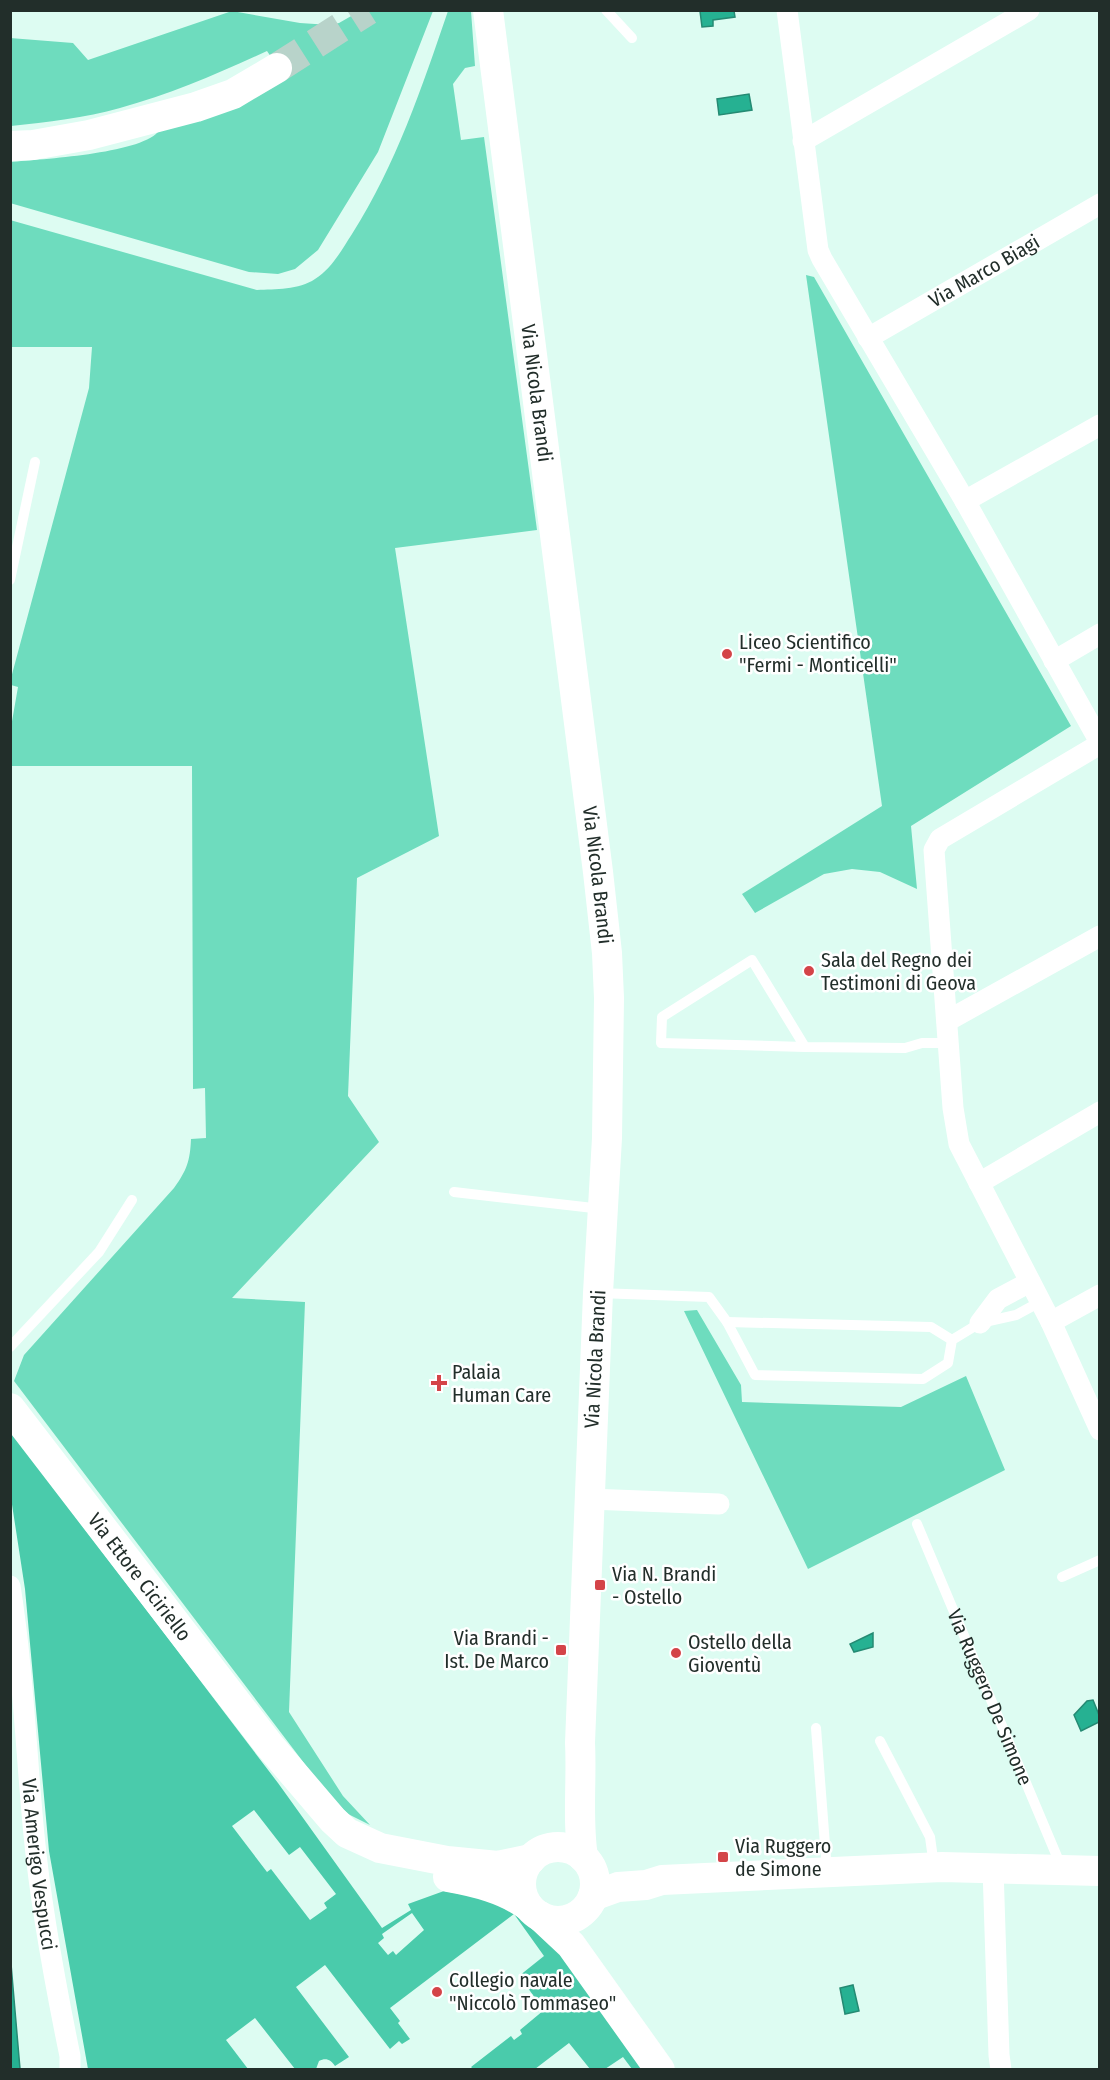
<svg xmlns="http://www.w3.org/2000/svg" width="1110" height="2080" font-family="'Fira Sans Condensed',sans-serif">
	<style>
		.green { fill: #6edcbe }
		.forest { fill: #4acbab; fill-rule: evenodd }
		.water { fill: #26b192; stroke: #258a73; stroke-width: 1.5 }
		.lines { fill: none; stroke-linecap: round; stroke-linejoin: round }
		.secondary-tunnel { stroke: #b8d3ca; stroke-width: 30; stroke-dasharray: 30 15; stroke-linecap: butt }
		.lane { stroke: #fff; stroke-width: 10 }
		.street { stroke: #fff; stroke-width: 21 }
		.secondary { stroke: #fff; stroke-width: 30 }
		.poi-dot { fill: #d44448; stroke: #fff; stroke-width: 2 }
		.labels { text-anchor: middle; stroke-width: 5; stroke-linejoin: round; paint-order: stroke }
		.street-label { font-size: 20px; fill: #222e2a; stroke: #fff }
		.poi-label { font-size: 20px; fill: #222e2a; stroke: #fff; text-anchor: start }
	</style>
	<rect width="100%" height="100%" fill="#ddfcf2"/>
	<g class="green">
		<path d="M232,11L300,23L330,25L339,23L360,11H433L378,152L318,250L295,269L278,274L249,272L10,203L11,162C42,159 138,154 158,132L284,76L267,51C219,73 171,94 120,108C85,118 47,122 11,126L10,38L73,43L88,60Z"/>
		<path d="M448,11H471L475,66L465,68L453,84L461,140L484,137L537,530L395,548L439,836L357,878L348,1096L379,1142L232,1298L305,1302L289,1712L343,1796L370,1825L348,1814L326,1792L14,1381L24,1355L174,1188C187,1170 190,1161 191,1139L206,1138L205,1088L193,1089L192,766H11V727L18,687L11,685V678L89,388L92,347H11L10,220L257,290C275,289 299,290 315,279C332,268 341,251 352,234C396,165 422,87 448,11Z"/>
		<polygon points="806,275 814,277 1071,726 911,826 917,889 880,872 852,869 824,874 755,913 742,894 882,806"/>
		<polygon points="697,1310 741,1385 742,1402 901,1407 966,1376 1005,1470 808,1569 684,1311"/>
	</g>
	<path class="forest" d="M11,1432L278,1783L382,1928L411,1910L408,1904L444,1891L505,1902L550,1940L643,2069H632L623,2057L605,2069H590L569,2043L535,2069H473L471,2067L511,2036L514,2040L522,2034L520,2030L544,2010L519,1976L544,1956L514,1914L390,2008L400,2021L398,2023L410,2039L402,2044L399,2041L390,2049L325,1965L296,1987L349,2057L335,2066C331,2060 326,2057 319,2061L316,2069H295L255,2018L226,2040L248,2069H88L49,1851L25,1589L11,1498ZM254,1810L289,1855L300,1847L336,1894L324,1903L327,1908L310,1920L271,1869L267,1872L232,1826ZM412,1913L424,1930L396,1955L393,1951L388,1955L378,1943L384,1938L382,1934Z"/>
	<g class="water">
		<polygon points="700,11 734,11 735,17 713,20 713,26 702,27"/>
		<polygon points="749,94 752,110 719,115 717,99"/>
		<polygon points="873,1633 873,1647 854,1652 850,1644"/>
		<polygon points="1093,1700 1099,1715 1099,1722 1081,1731 1074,1715 1087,1701"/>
		<polygon points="11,1964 20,2069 11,2069"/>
		<polygon points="853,1985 859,2011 845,2014 840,1988"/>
	</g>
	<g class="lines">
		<polyline class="secondary-tunnel" points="277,68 368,10"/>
		<g class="lane">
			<polyline points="606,10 632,38"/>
			<polyline points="10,580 35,462"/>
			<polyline points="805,1047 661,1043 662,1017 752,960 805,1047 905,1048 922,1043 949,1043"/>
			<polyline points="454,1192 602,1209"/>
			<polyline points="598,1293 709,1297 727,1322 755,1375 923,1379 948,1363 952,1340 980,1323 1016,1315 1040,1302"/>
			<polyline points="727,1322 931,1327 952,1340"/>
			<polyline points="10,1347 99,1252 132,1200"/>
			<path id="s1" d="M917,1524L1061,1866"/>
			<polyline points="1062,1577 1100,1560"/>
			<polyline points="816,1728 827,1871"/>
			<polyline points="880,1741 930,1837 934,1866"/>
		</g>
		<g class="street">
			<polyline points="787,10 818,250 822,259 965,501 1100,742"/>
			<polyline points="803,141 1029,10"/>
			<path id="s2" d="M868,338L1100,204"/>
			<polyline points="965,501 1100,425"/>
			<polyline points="1054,661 1100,634"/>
			<polyline points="1100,744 940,839 934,850 953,1108 959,1144 1051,1322 1100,1430"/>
			<polyline points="947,1021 1100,936"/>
			<polyline points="979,1183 1100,1112"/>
			<polyline points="1051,1322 1100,1295"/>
			<polyline points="980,1323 998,1299 1030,1282"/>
			<polyline points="589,1499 719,1504"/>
			<path id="s3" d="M10,1586C23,1668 26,1752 34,1835C41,1909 55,1983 70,2056V2070"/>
			<polyline points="993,1868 999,2055 1001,2070"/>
		</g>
		<g class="secondary">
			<path id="s4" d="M488,10L598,872L607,953L609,998L607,1138L598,1293L580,1743C582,1781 577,1820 583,1857"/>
			<polyline points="10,146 33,145 89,135 196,107 233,94 277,68"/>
			<path id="s5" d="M10,1408L269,1745L333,1820L347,1833L380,1848L447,1861L498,1866L531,1859"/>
			<circle cx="558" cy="1884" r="37"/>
			<path d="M448,1877C476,1882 505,1889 528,1906"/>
			<polyline points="593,1896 618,1887 646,1885 662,1880 942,1867 1100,1871"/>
			<polyline points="540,1916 571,1945 660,2070"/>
		</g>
	</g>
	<g class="poi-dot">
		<circle cx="727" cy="654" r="6"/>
		<circle cx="809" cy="971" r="6"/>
		<path d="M436 1374h6v6h6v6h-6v6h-6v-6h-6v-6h6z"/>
		<rect x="594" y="1579" width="12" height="12" rx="3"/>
		<rect x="555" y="1644" width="12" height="12" rx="3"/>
		<circle cx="676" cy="1653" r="6"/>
		<rect x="717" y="1851" width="12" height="12" rx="3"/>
		<circle cx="437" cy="1992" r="6"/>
	</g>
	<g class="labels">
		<g class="street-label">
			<text dy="7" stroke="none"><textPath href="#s2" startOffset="134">Via Marco Biagi</textPath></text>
			<text dy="7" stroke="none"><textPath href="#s4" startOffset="386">Via Nicola Brandi</textPath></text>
			<text dy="7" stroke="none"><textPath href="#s4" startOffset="872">Via Nicola Brandi</textPath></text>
			<text transform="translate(595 1359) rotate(-87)" y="7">Via Nicola Brandi</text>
			<text dy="7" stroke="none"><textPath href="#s5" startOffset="213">Via Ettore Ciciriello</textPath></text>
			<text dy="7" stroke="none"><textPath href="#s1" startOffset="188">Via Ruggero De Simone</textPath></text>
			<text dy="7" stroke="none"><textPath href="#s3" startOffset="280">Via Amerigo Vespucci</textPath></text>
		</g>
		<g class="poi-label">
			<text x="739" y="649">Liceo Scientifico<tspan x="739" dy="23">"Fermi - Monticelli"</tspan></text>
			<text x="821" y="967">Sala del Regno dei<tspan x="821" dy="23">Testimoni di Geova</tspan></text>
			<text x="452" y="1379">Palaia<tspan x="452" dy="23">Human Care</tspan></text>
			<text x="612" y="1581">Via N. Brandi<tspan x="612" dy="23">- Ostello</tspan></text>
			<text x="549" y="1645" text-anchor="end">Via Brandi -<tspan x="549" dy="23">Ist. De Marco</tspan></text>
			<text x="688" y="1649">Ostello della<tspan x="688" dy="23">Gioventù</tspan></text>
			<text x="735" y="1853">Via Ruggero<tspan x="735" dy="23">de Simone</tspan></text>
			<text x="449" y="1987">Collegio navale<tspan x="449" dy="23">"Niccolò Tommaseo"</tspan></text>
		</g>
	</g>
	<rect width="1110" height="2080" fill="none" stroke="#222e2a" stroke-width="24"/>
</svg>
